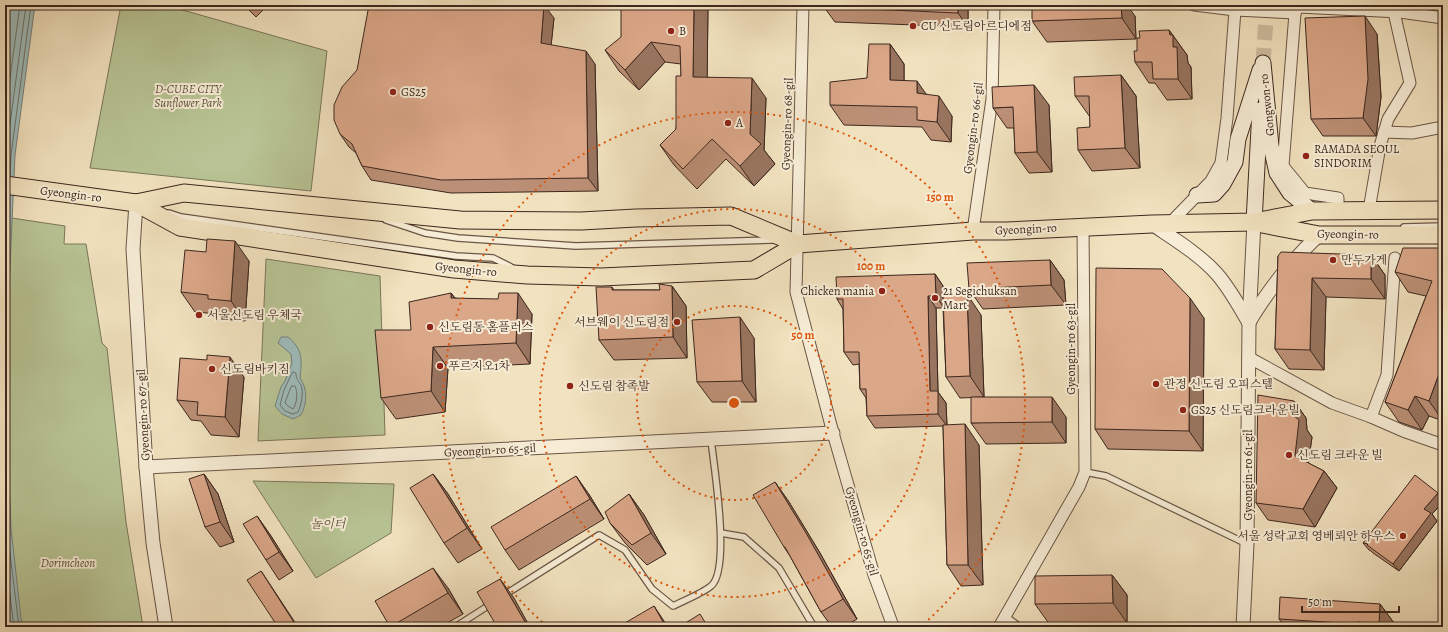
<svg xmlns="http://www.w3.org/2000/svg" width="1448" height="632" font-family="Alegreya,'Noto Serif KR',serif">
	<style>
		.green { fill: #b8c495; stroke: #7a765a }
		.water { fill: #9ebcbb; stroke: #77807c }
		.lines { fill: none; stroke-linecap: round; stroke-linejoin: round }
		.shore { stroke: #6d726c; stroke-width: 1 }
		.secondary-tunnel { stroke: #cebda0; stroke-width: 15; stroke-dasharray: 15 8; stroke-linecap: butt }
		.service-casing { stroke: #6a5646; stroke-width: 8 }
		.minor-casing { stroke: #6a5646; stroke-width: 13 }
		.tertiary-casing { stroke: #6a5646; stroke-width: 15 }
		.secondary-casing { stroke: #3c271e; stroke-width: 17 }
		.primary-casing { stroke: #3c271e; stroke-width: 19 }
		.service { stroke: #f7edd6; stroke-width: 5.5 }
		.minor { stroke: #f7edd6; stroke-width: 11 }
		.tertiary { stroke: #f7edd6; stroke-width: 13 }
		.secondary { stroke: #f7edd6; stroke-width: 15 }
		.primary { stroke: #f2e3c0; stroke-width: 17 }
		.wall { fill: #bc9076; stroke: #3c271e }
		.shaded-wall { fill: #997560; stroke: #3c271e }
		.building { fill: #dba789; stroke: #3c271e }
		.ring { fill: none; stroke: #df560d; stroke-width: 2; stroke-dasharray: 2 4 }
		.poi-dot { fill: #8f2418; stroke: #f7edd6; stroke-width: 1.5 }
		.labels { text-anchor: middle; stroke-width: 4; stroke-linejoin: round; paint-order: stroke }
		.poi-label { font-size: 12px; fill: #3c271e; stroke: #f7edd6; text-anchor: start }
		.park-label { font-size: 12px; font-style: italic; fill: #5b4e3c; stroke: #f7edd6 }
		.street-label { font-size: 12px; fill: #3c271e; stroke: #f7edd6 }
		.centre { fill: #df560d; stroke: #f7edd6; stroke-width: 2 }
		.ring-label { font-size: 12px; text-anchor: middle; font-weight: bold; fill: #df560d; stroke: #f7edd6; stroke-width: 4; stroke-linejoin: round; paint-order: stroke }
	</style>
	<rect width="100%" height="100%" fill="#f2e3c0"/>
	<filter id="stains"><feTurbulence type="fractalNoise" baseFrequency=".005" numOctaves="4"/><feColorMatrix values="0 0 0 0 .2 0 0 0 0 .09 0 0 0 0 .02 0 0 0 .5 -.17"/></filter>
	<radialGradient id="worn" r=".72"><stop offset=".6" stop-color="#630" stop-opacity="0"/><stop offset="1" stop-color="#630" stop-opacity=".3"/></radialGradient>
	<g class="green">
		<polygon points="121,5 165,5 327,51 311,191 90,168"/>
		<polygon points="5,217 65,226 64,244 86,244 102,343 107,348 126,522 143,627 5,627"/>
		<polygon points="266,259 380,276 385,435 258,441"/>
		<polygon points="253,481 394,484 391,533 316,578"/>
	</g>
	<g class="water">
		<polygon points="5,5 35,5 15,155 5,380 11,528 21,619 23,627 5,627"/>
		<path d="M281,337H288C303,349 302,360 300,378C308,389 307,404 301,415L293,419L282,414L275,406L281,387L285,381L292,363L291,354L278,343Z"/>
	</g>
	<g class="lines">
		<g class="shore">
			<polyline points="5,114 20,5"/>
			<polyline points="5,171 6,154 26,5"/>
			<polyline points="10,176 11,155 31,5"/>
			<polyline points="5,290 9,195"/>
			<path d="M293,372L296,373C296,379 298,380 301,385C304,392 301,406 298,412L293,414L285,411L280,405L284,390Z"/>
			<path d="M292,386H295C298,392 297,404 293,409L288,406L285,403L289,392Z"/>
			<polyline points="5,478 7,529 19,627"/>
			<polyline points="5,556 14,627"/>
		</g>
		<polyline class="secondary-tunnel" points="1263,63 1267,5"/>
		<g class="service-casing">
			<g id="service">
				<polyline points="169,213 181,217 456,256 493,258 511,267"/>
				<polyline points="386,220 425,233 458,238 576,246 772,240"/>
				<polyline points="1404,227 1443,226"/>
				<polyline points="1085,472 1106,476 1247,544"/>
				<polyline points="721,533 744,537 779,568 814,627"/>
				<path d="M503,596L599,535L625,550L652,589L673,606C683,601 703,593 711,586C731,570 714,466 711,440"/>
				<polyline points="1005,616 1020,627"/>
				<polyline points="455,627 491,604"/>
			</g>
		</g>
		<g class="minor-casing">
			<g id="minor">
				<polyline points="803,5 796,292 833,433 874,575 893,626 895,627"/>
				<polyline points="1194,5 1235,10 1295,13 1298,7 1400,12 1443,18"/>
				<polyline points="1295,13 1283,166 1305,193 1338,198 1338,211"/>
				<polyline points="1384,132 1412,133 1443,127"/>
				<polyline points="1369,210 1380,146 1388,119 1410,83 1394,12"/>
				<polyline points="1169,224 1211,181 1221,163 1227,118 1235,10"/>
				<polyline points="973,231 992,99 994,5"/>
				<polyline points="1395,258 1387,375 1371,417 1403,431 1443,445"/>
				<polyline points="1248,357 1332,403 1371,417"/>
				<polyline points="999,627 1079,487 1085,472 1083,226"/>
			</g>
		</g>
		<g class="tertiary-casing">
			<g id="tertiary">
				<polyline points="136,203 133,249 146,467 153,543 166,627"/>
				<path d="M1152,224C1174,239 1199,254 1217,274C1230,289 1239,306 1249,323"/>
				<path d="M1249,322C1270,288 1290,262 1319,235"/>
				<polyline points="146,467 833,433"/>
				<polyline points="1243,627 1247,544 1249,323 1254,222"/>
			</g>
		</g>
		<g class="secondary-casing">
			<g id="secondary">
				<polyline points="1263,63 1271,146 1277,173 1290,193 1312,211"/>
				<polyline points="1197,195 1214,194 1223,184 1235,162 1238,139 1260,70"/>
				<polyline points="1254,222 1260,110"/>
			</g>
		</g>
		<g class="primary-casing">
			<g id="primary">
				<polyline points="5,185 136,203 180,227 454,269 527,275 601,277 754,270 798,244 973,231 1006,231 1152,224 1254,222 1312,211 1443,210"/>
				<polyline points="136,203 184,193 460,220 581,221 636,218 731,216 798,244"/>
				<polyline points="1262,224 1319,235 1443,235"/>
			</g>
		</g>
		<use href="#service" class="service"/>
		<use href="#minor" class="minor"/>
		<use href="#tertiary" class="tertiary"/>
		<use href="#secondary" class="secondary"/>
		<use href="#primary" class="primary"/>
	</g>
	<g class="wall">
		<polygon points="244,5 267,5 267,6 256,17"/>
		<polygon points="708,5 707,77 766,98 764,150 775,164 754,186 726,159 697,189 674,165 660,145 676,129 681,76 681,64 665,62 639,90 619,71 605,50"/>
		<polygon points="824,5 965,5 968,10 968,27 835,22 824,7"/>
		<polygon points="1135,16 1136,39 1047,42 1032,21"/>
		<polygon points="554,18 551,45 595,64 598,191 451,193 371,180 362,166 356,153 349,147 340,134"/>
		<polygon points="1169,30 1187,55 1188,63 1191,67 1192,99 1167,100 1155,83 1149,83 1135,62 1137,51"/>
		<polygon points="1377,34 1381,97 1376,136 1323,136 1311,119"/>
		<polygon points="890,44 904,64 904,81 926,94 952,116 951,142 931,140 922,127 844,125 830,105 867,78"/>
		<polygon points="1121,75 1136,96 1140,168 1092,171 1078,150 1090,127 1090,117 1075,96"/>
		<polygon points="1049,105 1052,172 1029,173 1015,153 1014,128 1007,128 993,108"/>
		<polygon points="1438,248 1443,421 1429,416 1422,430 1399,422 1385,402 1426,296 1408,292 1395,272"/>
		<polygon points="1371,255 1385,275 1385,299 1326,297 1324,370 1289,369 1275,349 1278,256"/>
		<polygon points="1050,260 1064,280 1066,305 983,309 969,289"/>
		<polygon points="249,261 245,321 222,319 218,314 195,312 181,292"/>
		<polygon points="935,274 943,286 944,295 981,315 984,397 960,398 946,377 943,308 936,308 938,392 946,403 947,425 979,445 983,585 961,586 947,565 943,426 875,428 867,416 866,398 860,389 859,364 853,365 844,352 843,309 837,299"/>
		<polygon points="672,286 686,306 687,358 614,360 599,340 612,287 614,290 660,290"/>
		<polygon points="451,293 455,298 532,314 530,364 448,368 445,412 396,419 381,398 411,330"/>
		<polygon points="1204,318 1203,451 1108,449 1095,429"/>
		<polygon points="754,338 756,402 712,402 697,382"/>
		<polygon points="244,377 239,437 211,435 201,421 191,420 177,400"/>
		<polygon points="1294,401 1306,418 1307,430 1312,437 1308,463 1324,471 1337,488 1315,527 1268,520 1256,503"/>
		<polygon points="1066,417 1066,443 986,444 971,423"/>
		<polygon points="204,474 218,494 234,542 220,547 205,527"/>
		<polygon points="433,474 448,494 482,549 458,563 444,543"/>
		<polygon points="576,476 590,496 604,519 519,570 505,550"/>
		<polygon points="775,482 789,502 820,553 857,619 844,627 832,627 821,612 790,556 784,547"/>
		<polygon points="629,494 644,515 666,554 647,565 625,543 610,523"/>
		<polygon points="1443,500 1443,502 1432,514 1437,521 1399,571 1373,553 1371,551 1369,550 1363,543"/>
		<polygon points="257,516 271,536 293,571 279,580 266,560"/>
		<polygon points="1112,575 1127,595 1127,623 1050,625 1035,604"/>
		<polygon points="448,588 463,614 440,627 390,627"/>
		<polygon points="1380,604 1394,623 1394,627 1285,627 1279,619"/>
	</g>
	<g class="shaded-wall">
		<polygon points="544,5 554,18 550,56 541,43"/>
		<polygon points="694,5 708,5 707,97 693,77"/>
		<polygon points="958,5 965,5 968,10 968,27 958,13"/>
		<polygon points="1121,5 1127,5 1135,16 1136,39 1122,18"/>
		<polygon points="1365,16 1377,34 1381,97 1376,136 1363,118"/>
		<polygon points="1169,30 1187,55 1188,63 1191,67 1192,99 1178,79 1173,47 1170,35"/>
		<polygon points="651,42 665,62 639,90 625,70"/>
		<polygon points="890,44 904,64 904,100 890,80"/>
		<polygon points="586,51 595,64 598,191 588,178"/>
		<polygon points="1121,75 1136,96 1140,168 1125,148"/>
		<polygon points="752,78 766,98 764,150 775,164 754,186 740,166 750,134"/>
		<polygon points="917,81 931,101 917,93"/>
		<polygon points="1034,85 1049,105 1052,172 1037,152"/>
		<polygon points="939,96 952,116 951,142 937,122"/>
		<polygon points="235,241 249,261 245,321 231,301"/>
		<polygon points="1371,255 1385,275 1385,299 1371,279"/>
		<polygon points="1050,260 1064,280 1066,305 1051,285"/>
		<polygon points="935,274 943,286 944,308 936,296"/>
		<polygon points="1312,278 1326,297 1324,370 1310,350"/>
		<polygon points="672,286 686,306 687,358 673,337"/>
		<polygon points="451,293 466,314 451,298"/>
		<polygon points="518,293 532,314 530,364 516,343"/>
		<polygon points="967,294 981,315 984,397 970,376"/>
		<polygon points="928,296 936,308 938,392 946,403 947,426 938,414 930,391"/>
		<polygon points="1190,298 1204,318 1203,451 1189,431"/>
		<polygon points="740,317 754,338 756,402 742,381"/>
		<polygon points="433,347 448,368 445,412 431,391"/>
		<polygon points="230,357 244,377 239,437 225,417"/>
		<polygon points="1443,363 1443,421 1429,401"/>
		<polygon points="1415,396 1429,416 1422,430 1408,410"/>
		<polygon points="1052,397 1066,417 1066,443 1052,422"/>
		<polygon points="1294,401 1306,418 1307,430 1312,437 1307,474 1295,456"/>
		<polygon points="965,424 979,445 983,585 968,565"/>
		<polygon points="1324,471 1337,488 1315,527 1303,509"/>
		<polygon points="204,474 218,494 234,542 220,522"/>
		<polygon points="433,474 448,494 482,549 467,528"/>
		<polygon points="576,476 590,496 604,519 590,499"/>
		<polygon points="775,482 789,502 820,553 857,619 843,599"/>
		<polygon points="1438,493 1443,500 1443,502 1432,514 1437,521 1399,571 1393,564 1424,509"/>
		<polygon points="629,494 644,515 666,554 651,533"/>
		<polygon points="257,516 271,536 293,571 279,552"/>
		<polygon points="433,568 448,588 463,614 448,593"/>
		<polygon points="261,571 273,589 298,627 297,627"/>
		<polygon points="1112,575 1127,595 1127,623 1113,603"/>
		<polygon points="500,579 514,598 530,627 528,627"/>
		<polygon points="1380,604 1394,623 1394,627 1381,627 1379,624"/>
		<polygon points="654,606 668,627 666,627"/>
		<polygon points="1358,622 1362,627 1358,627"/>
	</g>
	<g class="building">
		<polygon points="246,5 255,5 251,9"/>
		<polygon points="369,5 544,5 541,43 586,51 588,178 441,180 362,166 352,144 340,134 334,120 334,105 342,87 357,70"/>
		<polygon points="621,5 694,5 693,77 752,78 750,134 761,144 740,166 712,139 683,169 660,145 676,129 676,76 681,76 680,46 651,42 625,70 605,50 621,37"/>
		<polygon points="824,5 958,5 958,13 824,7"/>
		<polygon points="1032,5 1121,5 1122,18 1032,21"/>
		<polygon points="1365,16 1368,79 1363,118 1311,119 1305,18"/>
		<polygon points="1169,30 1170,35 1173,35 1173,47 1177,47 1178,79 1153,79 1152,62 1135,62 1134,51 1137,51 1137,38 1140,38 1139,31"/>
		<polygon points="869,44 890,44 890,80 917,81 917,93 939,96 937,122 917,120 917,107 830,105 830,82 867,78"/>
		<polygon points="1121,75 1125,148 1078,150 1077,128 1090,127 1089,96 1075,96 1074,77"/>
		<polygon points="1034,85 1037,152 1015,153 1013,107 993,108 992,87"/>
		<polygon points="207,239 235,241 231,301 208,299 208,295 181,292 185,250 206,252"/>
		<polygon points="1403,248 1438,248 1443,250 1443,363 1429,401 1415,396 1408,410 1385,402 1432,281 1395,272"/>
		<polygon points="1281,252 1371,255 1371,279 1312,278 1310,350 1275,349 1278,256"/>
		<polygon points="1050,260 1051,285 969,289 967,263"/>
		<polygon points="1096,268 1162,269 1190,298 1189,431 1095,429"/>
		<polygon points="935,274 936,296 928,296 930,391 938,391 938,414 867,416 866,389 860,389 859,352 844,352 843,299 837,299 836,277"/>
		<polygon points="659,284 672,286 673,337 599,340 596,287 612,287 612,290 660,290"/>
		<polygon points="451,293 451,298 498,299 499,293 518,293 516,343 433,347 431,391 381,398 375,330 411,330 409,302"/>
		<polygon points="967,294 970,376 946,377 943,295"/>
		<polygon points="740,317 742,381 697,382 692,320"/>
		<polygon points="207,355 230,357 225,417 197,415 198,402 177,400 180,358 207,360"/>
		<polygon points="1258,395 1294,401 1294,416 1299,420 1295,456 1324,471 1303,509 1256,503"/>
		<polygon points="971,397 1052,397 1052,422 971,423"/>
		<polygon points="965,424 968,565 947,565 943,425"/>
		<polygon points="204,474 220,522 205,527 189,479"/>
		<polygon points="433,474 467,528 444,543 410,488"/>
		<polygon points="1415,475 1438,493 1424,509 1431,513 1393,564 1367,545 1368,544 1363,543"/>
		<polygon points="576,476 590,499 505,550 491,527"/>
		<polygon points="775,482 806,533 843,599 821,612 785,547 784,547 753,495"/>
		<polygon points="629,494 651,533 632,545 610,523 605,512"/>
		<polygon points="257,516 279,552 266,560 243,524"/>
		<polygon points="433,568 448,593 390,627 375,601"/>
		<polygon points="261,571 297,627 278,627 247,580"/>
		<polygon points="1112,575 1113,603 1035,604 1035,576"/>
		<polygon points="500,579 528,627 497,627 477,592"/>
		<polygon points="1280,597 1380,604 1379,624 1358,622 1358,627 1342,627 1342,623 1279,619"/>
		<polygon points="654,606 666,627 618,627"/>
		<polygon points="700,614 708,627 679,627"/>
	</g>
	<g class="ring">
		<circle cx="734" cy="403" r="97"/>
		<circle cx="734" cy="403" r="194"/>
		<path d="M547 626A291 291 0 1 1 921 626"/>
	</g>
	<g class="poi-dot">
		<circle cx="913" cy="26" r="4"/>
		<circle cx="671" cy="31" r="4"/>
		<circle cx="393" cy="92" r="4"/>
		<circle cx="728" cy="123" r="4"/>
		<circle cx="1306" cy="156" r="4"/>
		<circle cx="1333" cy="260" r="4"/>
		<circle cx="882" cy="291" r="4"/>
		<circle cx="935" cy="298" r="4"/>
		<circle cx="199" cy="315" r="4"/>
		<circle cx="677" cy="322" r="4"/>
		<circle cx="430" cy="327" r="4"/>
		<circle cx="440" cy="366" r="4"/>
		<circle cx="212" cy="369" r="4"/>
		<circle cx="1156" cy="384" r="4"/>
		<circle cx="570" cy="386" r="4"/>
		<circle cx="1183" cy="410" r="4"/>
		<circle cx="1289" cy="455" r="4"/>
		<circle cx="1403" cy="536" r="4"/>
	</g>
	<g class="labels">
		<g class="poi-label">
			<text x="921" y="30">CU 신도림아르디에점</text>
			<text x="679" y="35">B</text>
			<text x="401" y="96">GS25</text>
			<text x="736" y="127">A</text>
			<text x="1314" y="153">RAMADA SEOUL<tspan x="1314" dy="14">SINDORIM</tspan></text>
			<text x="1341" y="264">만두가게</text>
			<text x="874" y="295" text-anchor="end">Chicken mania</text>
			<text x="943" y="295">21 Segichuksan<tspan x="943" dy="14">Mart</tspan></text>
			<text x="207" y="319">서울신도림 우체국</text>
			<text x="669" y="326" text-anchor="end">서브웨이 신도림점</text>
			<text x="438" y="331">신도림동 홈플러스</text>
			<text x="448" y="370">푸르지오1차</text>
			<text x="220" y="373">신도림바키짐</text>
			<text x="1164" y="388">관정 신도림 오피스텔</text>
			<text x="578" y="390">신도림 참족발</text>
			<text x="1191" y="414">GS25 신도림크라운빌</text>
			<text x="1297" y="459">신도림 크라운 빌</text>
			<text x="1395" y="540" text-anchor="end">서울 성락교회 영베뢰안 하우스</text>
		</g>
		<g class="park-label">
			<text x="188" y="93">D-CUBE CITY<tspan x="188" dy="14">Sunflower Park</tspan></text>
			<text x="328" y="528">놀이터</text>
			<text x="68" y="567">Dorimcheon</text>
		</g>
		<g class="street-label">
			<text transform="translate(1267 105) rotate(-96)" y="4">Gongwon-ro</text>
			<text transform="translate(787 124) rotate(-88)" y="4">Gyeongin-ro 68-gil</text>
			<text transform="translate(973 128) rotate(-83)" y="4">Gyeongin-ro 66-gil</text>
			<text transform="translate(71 194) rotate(7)" y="4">Gyeongin-ro</text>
			<text transform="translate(1026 229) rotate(-3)" y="4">Gyeongin-ro</text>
			<text transform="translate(1348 234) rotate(1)" y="4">Gyeongin-ro</text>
			<text transform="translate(466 269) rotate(6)" y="4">Gyeongin-ro</text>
			<text transform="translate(1071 349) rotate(-90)" y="4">Gyeongin-ro 63-gil</text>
			<text transform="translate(143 415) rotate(-93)" y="4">Gyeongin-ro 67-gil</text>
			<text transform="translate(490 450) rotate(-3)" y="4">Gyeongin-ro 65-gil</text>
			<text transform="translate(1248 475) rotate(-90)" y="4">Gyeongin-ro 61-gil</text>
			<text transform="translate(862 531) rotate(74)" y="4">Gyeongin-ro 65-gil</text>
		</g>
	</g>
	<circle cx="734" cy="403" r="6" class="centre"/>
	<g class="ring-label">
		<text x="940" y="201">150 m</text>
		<text x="871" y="270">100 m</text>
		<text x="803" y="339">50 m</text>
	</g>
	<rect width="1448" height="632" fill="none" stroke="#f2e3c0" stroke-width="20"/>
	<rect x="6" y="6" width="1436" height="620" fill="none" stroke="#3c271e" stroke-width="2"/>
	<rect x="10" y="10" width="1428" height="612" fill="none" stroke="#3c271e"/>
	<path d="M1302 606v6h97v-6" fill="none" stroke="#3c271e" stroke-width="2"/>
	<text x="1308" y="606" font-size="12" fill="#3c271e" stroke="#f7edd6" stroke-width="3" paint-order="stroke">50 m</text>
	<rect width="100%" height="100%" filter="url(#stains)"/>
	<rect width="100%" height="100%" fill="url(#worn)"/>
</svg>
